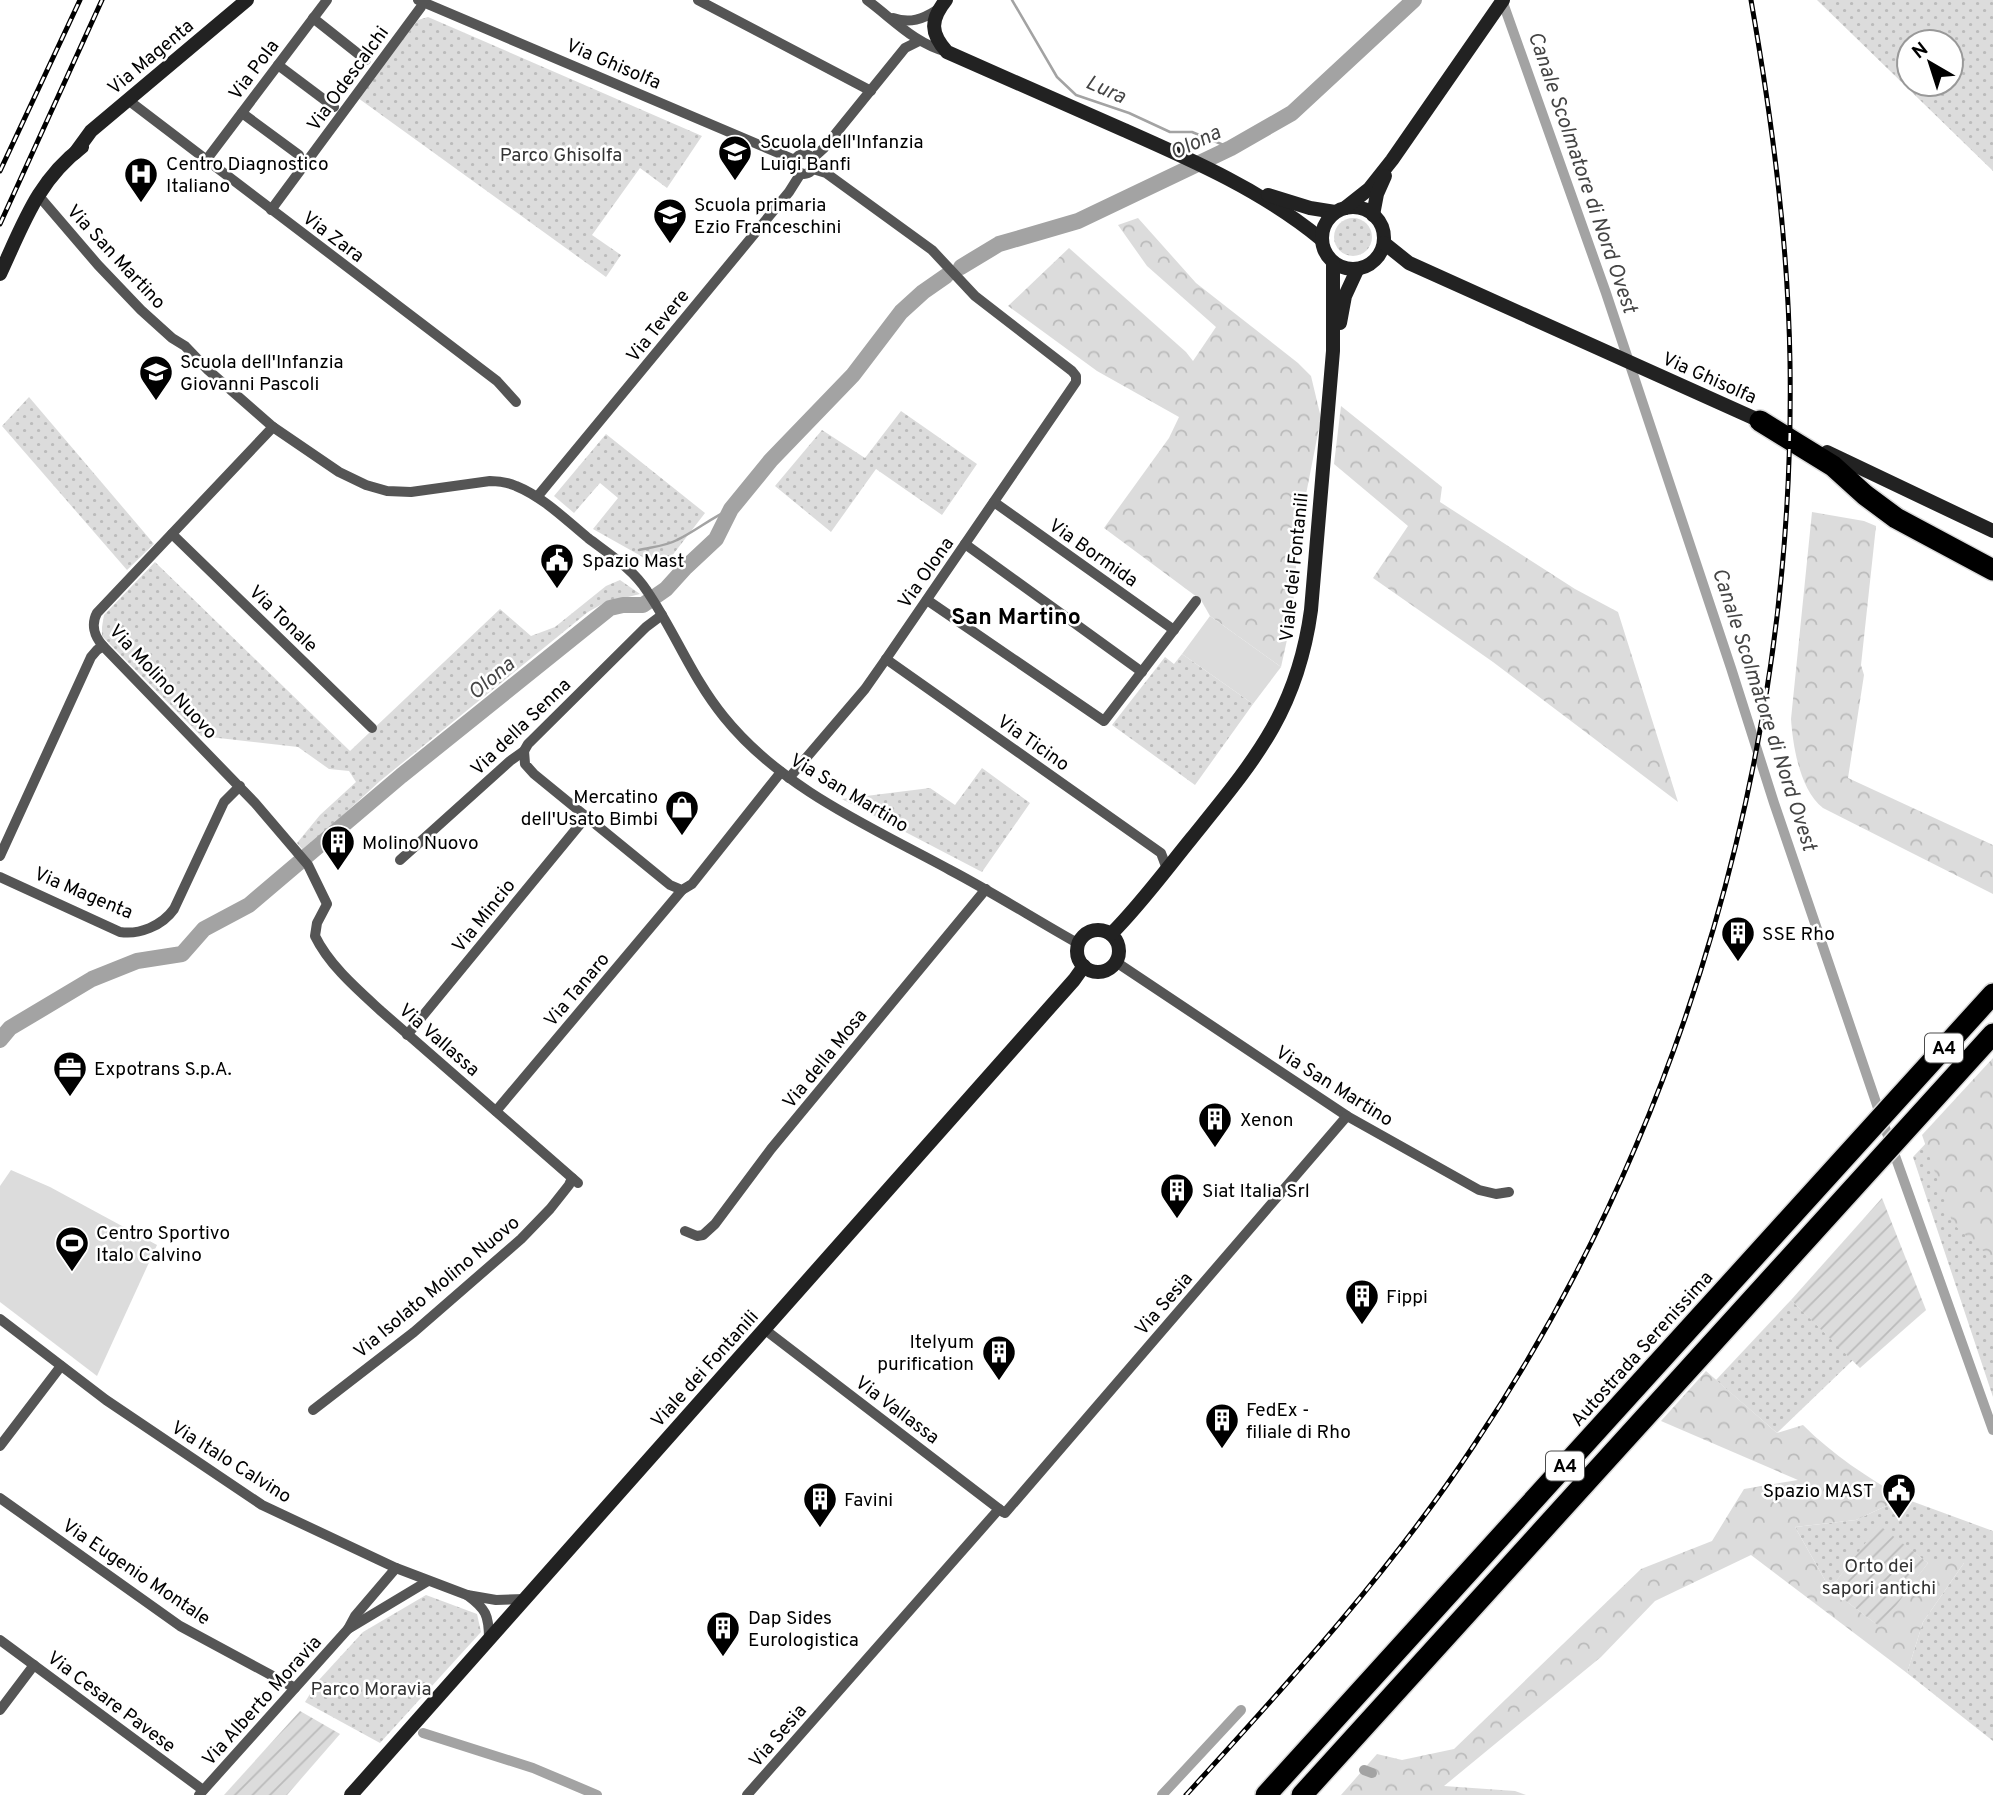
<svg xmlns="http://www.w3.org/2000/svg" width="1993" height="1795" font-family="Overpass,sans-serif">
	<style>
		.grass { fill: url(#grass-dots); fill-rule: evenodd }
		.forest { fill: url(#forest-crowns) }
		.garden { fill: url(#garden-furrows) }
		.pitch { fill: #dcdcdc }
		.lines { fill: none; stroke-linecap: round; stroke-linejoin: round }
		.stream { stroke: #a3a3a3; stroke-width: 2.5 }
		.canal { stroke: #a3a3a3; stroke-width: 10 }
		.river { stroke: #a3a3a3; stroke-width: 16 }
		.highway-casing { stroke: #dbdbdb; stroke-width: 24 }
		.street { stroke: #555; stroke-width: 10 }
		.secondary { stroke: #222; stroke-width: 14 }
		.highway { stroke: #000; stroke-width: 21 }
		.rail-casing { stroke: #000; stroke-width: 5 }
		.rail { stroke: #fff; stroke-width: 2.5; stroke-dasharray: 8; stroke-linecap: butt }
		.labels { text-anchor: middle; stroke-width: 5; stroke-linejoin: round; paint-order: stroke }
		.shield { fill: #fff; stroke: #4c4c4c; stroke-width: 2 }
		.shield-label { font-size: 18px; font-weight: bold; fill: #000 }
		.street-label { font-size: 19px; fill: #000; stroke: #fff }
		.poi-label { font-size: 19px; fill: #000; stroke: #fff; text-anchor: start }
		.park-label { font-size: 19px; fill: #333; stroke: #fff }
		.water-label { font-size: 21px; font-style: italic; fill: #444; stroke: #fff }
		.quarter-label { font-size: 23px; font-weight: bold; fill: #000; stroke: #fff }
	</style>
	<defs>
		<pattern id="grass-dots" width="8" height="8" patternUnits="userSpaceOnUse" patternTransform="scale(1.75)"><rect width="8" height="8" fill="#dcdcdc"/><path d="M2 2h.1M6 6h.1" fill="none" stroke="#bbb" stroke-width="1.8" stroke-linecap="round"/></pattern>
		<pattern id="forest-crowns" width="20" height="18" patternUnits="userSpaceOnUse" patternTransform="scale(1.75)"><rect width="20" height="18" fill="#dcdcdc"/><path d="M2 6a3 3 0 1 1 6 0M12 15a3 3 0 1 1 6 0" fill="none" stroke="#bbb"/></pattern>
		<pattern id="garden-furrows" width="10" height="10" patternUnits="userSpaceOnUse" patternTransform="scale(1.75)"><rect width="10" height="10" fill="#dcdcdc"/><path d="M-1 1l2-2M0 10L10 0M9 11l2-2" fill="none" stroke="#bbb"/></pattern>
	</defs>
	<rect width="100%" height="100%" fill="#fff"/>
	<g class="grass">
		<path d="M1817,0H1993V171ZM1909,42H1951V84H1909Z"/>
		<polygon points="428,17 702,136 667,188 640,168 592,235 621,255 606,277 358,98 418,20"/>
		<circle cx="1353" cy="237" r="19"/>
		<polygon points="29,397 154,544 127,570 2,426"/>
		<polygon points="901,411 977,464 942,515 876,469 831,532 775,486 822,430 865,458"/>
		<polygon points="606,434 705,513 668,561 656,568 641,556 593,529 618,498 600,483 574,513 554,496"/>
		<polygon points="155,562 350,751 500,609 531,636 555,627 606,586 620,580 640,594 604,603 588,612 380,781 304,851 297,843 320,815 356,782 349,771 329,769 298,747 201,736 102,636 102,627 104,615"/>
		<polygon points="1182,654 1253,704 1195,785 1112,725 1165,657 1174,664"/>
		<polygon points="982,768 1030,803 982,872 842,799 930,788 955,805"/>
		<polygon points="1993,1072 1993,1397 1913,1157"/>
		<polygon points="1791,1300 1853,1360 1777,1433 1716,1380"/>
		<polygon points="1903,1498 1993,1531 1993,1741 1907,1673 1923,1622 1964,1563 1928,1563 1879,1526 1830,1589 1795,1527 1856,1520"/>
		<polygon points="426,1595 477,1614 481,1632 380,1743 305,1702 318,1681 363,1632"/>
	</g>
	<g class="forest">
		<polygon points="1138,218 1196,283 1298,363 1311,376 1321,418 1299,530 1292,617 1281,667 1210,616 1201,600 1104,528 1169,438 1179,417 1097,371 1008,306 1069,248 1186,352 1193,361 1216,327 1147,266 1118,225"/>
		<polygon points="1341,406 1442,487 1440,502 1575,589 1618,612 1678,802 1493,662 1373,578 1408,526 1334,464"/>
		<path d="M1812,512L1864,521L1876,526L1861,665L1864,675L1848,778L1993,845V894L1823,808C1800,790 1793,747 1791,719Z"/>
		<polygon points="1993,1058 1993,1256 1988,1255 1953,1224 1922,1135"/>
		<path d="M1706,1371L1777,1433L1803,1425C1833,1455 1867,1477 1903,1498L1856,1520L1795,1527L1830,1589L1879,1626L1928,1563H1964L1923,1622L1907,1673L1751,1555L1655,1601L1601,1657L1444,1786L1515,1791L1526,1795H1341L1377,1754L1402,1760L1454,1749L1641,1569L1712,1541L1744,1489L1798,1480L1661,1421Z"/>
	</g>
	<g class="garden">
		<polygon points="1882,1198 1926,1310 1860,1368 1791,1300"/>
		<polygon points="1879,1525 1928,1563 1880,1627 1830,1589"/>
		<polygon points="300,1711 340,1734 287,1795 224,1795"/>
	</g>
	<g class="pitch">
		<polygon points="1210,616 1281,667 1253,704 1182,654"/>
		<polygon points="11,1170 50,1187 157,1245 97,1376 0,1302 0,1186"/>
	</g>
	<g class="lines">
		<g class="stream">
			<polyline points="1012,0 1057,77 1076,95 1129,113 1170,132 1192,132 1231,148"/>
			<path d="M639,550C652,547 666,546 677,540C696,531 712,517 731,509"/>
		</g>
		<g class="canal">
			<polyline points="1502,0 1606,293 1731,668 1774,803 1879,1111 1993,1430"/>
			<polyline points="423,1733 533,1768 597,1795"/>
			<polyline points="1364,1770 1372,1773"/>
			<polyline points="1162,1795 1241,1710"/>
		</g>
		<g class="river">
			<polyline points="961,267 999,244 1078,221 1231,148 1292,113 1414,0"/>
			<polyline points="0,1040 10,1028 92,979 137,961 182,954 204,929 249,905 401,776 610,608 623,605 643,605 666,589 685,568 716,539 731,509 771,460 853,375 901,312 923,292 946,276"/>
		</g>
		<g class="highway-casing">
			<g id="highway">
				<polyline points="1760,421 1833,466 1865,495 1896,518 1993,570"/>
				<polyline points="1266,1795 1993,994"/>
				<polyline points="1302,1795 1993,1034"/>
			</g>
		</g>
		<g class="street">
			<polyline points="418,0 795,160"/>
			<polyline points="698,0 871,91"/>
			<path d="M867,0C894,20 914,43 947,52"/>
			<polyline points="313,18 366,60"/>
			<path d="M893,18C910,24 923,19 937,10"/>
			<polyline points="278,65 334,107"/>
			<polyline points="128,100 497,381 516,402"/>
			<polyline points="242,113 299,155"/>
			<circle cx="804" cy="164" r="10"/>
			<polyline points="207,159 327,0"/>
			<polyline points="812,159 824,148 905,48 919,41"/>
			<path d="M38,195L98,265L141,310L172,338L185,346L208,370L273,427L339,472L366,485L387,491L411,492L490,481C499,481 507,482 516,486C543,497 566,520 588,538C609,554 633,569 647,591C675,632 692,678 724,717C782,789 871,827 950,870C994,893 1036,920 1079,944"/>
			<polyline points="271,210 421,7 423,0"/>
			<path d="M273,427L97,613C91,624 94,636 103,646L255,803L308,865L327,904L317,923L315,936C329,965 357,989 381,1011L578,1183"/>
			<polyline points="537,497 789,192 801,173"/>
			<polyline points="994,502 1174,630"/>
			<polyline points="172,534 372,728"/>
			<polyline points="965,544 1142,672"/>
			<polyline points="927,600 1104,721 1196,601"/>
			<polyline points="886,659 1161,853 1167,869"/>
			<polyline points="524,751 525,764 534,774 670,885 682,890 692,884 781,772"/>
			<polyline points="789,778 865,689 886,659 1076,382 1076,376 1072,371 975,296 932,250 826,173 813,169"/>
			<polyline points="0,856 91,657 97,650 103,646"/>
			<polyline points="400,860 510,761 524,751 528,744 646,627 662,615"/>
			<path d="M0,877L120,932C139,935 162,926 174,909L224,802L240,786"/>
			<polyline points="1116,962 1347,1116 1479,1190 1496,1194 1509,1192"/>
			<polyline points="407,1035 586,817"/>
			<polyline points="496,1111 682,890"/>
			<polyline points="685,1231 697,1236 703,1235 715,1224 771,1149 986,889"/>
			<polyline points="0,1319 106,1400 262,1505 396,1568 467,1595"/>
			<polyline points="764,1329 1003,1512"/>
			<polyline points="313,1410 414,1332 521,1239 550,1209 569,1185 572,1178"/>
			<polyline points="0,1446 61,1366"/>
			<polyline points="0,1498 180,1626 295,1688"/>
			<polyline points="1005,1513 1347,1116"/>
			<polyline points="348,1629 428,1581"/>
			<path d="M489,1639C489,1615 486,1609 467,1595L496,1600L525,1599"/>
			<polyline points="0,1640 203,1790"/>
			<polyline points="0,1710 34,1665"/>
			<polyline points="199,1795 348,1629 355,1616 396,1568"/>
			<polyline points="747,1795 999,1509"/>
		</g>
		<g class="secondary">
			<path d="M946,0C930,20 930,33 947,52C1006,78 1065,104 1124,130C1192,160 1263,191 1321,239"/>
			<polyline points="75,153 91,131 247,0"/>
			<polyline points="1268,195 1310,208 1335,212"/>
			<circle cx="1353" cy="238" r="31"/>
			<polyline points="1345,208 1369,189 1392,160 1503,0"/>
			<polyline points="1373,215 1377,194 1385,176"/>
			<polyline points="1384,243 1409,263 1767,424"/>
			<path d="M0,274C23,225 37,181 82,147"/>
			<polyline points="1340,323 1345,296 1357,270"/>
			<polyline points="1827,452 1993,531"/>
			<circle cx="1098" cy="951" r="21"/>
			<path d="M1111,934C1140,905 1165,871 1191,839C1253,762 1297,713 1311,610L1333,351V263"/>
			<polyline points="351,1795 1074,980 1084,966"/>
		</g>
		<use href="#highway" class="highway"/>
		<g class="rail-casing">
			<g id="rail">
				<polyline points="0,171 80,0"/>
				<polyline points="0,224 102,0"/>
				<path d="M1186,1795C1288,1683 1390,1572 1474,1445C1686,1128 1796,743 1790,362C1788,240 1772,120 1751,0"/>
			</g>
		</g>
		<use href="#rail" class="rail"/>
	</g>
	<defs>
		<g id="school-pin" transform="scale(1.75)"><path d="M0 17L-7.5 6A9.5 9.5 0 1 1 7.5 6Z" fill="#000" stroke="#fff"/><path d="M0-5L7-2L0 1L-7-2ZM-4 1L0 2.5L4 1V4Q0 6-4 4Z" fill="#fff"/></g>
		<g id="hospital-pin" transform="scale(1.75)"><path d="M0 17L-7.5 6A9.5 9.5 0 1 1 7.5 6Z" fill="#000" stroke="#fff"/><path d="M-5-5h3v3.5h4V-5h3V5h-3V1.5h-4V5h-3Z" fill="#fff"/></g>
		<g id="civic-pin" transform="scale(1.75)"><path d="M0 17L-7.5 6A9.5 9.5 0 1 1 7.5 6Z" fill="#000" stroke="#fff"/><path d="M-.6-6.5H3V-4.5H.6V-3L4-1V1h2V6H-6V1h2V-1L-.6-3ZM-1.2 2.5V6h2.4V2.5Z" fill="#fff"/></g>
		<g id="shop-pin" transform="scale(1.75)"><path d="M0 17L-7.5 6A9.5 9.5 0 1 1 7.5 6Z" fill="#000" stroke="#fff"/><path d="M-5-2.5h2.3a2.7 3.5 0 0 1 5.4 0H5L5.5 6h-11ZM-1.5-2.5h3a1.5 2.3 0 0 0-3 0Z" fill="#fff"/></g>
		<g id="building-pin" transform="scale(1.75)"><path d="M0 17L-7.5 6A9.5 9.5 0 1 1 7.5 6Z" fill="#000" stroke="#fff"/><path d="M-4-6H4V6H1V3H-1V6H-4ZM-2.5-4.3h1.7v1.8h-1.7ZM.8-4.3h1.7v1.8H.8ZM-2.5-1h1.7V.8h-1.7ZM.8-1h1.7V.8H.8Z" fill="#fff"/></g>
		<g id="office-pin" transform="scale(1.75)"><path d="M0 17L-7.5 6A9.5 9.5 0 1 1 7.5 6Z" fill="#000" stroke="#fff"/><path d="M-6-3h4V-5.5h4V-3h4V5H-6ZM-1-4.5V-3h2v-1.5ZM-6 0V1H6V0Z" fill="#fff"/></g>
		<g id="stadium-pin" transform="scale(1.75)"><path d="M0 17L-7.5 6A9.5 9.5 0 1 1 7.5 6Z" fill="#000" stroke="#fff"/><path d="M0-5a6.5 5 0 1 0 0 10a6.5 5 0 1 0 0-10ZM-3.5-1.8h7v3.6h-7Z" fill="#fff"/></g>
	</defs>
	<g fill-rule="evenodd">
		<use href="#school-pin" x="735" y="152"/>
		<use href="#hospital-pin" x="141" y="174"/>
		<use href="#school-pin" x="670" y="215"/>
		<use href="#school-pin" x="156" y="372"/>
		<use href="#civic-pin" x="557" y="560"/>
		<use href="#shop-pin" x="682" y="807"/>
		<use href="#building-pin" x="338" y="842"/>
		<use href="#building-pin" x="1738" y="933"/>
		<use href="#office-pin" x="70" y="1068"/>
		<use href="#building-pin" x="1215" y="1119"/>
		<use href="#building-pin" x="1177" y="1190"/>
		<use href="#stadium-pin" x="72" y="1243"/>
		<use href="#building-pin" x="1362" y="1296"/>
		<use href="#building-pin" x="999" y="1352"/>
		<use href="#building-pin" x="1222" y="1420"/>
		<use href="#civic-pin" x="1899" y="1490"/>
		<use href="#building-pin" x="820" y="1499"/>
		<use href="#building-pin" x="723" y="1628"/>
	</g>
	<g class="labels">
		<g class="shield">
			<rect x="1925" y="1033.5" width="38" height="29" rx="5"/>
			<rect x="1546" y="1451.5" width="38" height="29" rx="5"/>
		</g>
		<g class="shield-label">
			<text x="1944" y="1054">A4</text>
			<text x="1565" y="1472">A4</text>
		</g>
		<g class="street-label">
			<text transform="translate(150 56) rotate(-40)" y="7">Via Magenta</text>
			<text transform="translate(614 63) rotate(23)" y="7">Via Ghisolfa</text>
			<text transform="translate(253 69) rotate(-53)" y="7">Via Pola</text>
			<text transform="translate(347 78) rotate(-54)" y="7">Via Odescalchi</text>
			<text transform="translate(334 236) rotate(37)" y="7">Via Zara</text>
			<text transform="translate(117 256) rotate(47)" y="7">Via San Martino</text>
			<text transform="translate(657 325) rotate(-51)" y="7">Via Tevere</text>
			<text transform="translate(1710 377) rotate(24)" y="7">Via Ghisolfa</text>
			<text transform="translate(1094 552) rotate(35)" y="7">Via Bormida</text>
			<text transform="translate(1293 567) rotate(-84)" y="7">Viale dei Fontanili</text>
			<text transform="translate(925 572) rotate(-55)" y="7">Via Olona</text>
			<text transform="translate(284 618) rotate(44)" y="7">Via Tonale</text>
			<text transform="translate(164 681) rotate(47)" y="7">Via Molino Nuovo</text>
			<text transform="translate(520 726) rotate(-44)" y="7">Via della Senna</text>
			<text transform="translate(1034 742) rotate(35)" y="7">Via Ticino</text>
			<text transform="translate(850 792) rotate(31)" y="7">Via San Martino</text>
			<text transform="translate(84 892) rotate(23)" y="7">Via Magenta</text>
			<text transform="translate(483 915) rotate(-51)" y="7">Via Mincio</text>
			<text transform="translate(576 989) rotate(-50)" y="7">Via Tanaro</text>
			<text transform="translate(440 1039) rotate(41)" y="7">Via Vallassa</text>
			<text transform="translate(824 1058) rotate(-51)" y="7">Via della Mosa</text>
			<text transform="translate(1335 1085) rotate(32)" y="7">Via San Martino</text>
			<text transform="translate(436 1286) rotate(-40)" y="7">Via Isolato Molino Nuovo</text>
			<text transform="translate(1163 1303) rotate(-49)" y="7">Via Sesia</text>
			<text transform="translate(1641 1348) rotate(-48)" y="7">Autostrada Serenissima</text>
			<text transform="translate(704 1368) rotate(-48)" y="7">Viale dei Fontanili</text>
			<text transform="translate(898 1409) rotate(37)" y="7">Via Vallassa</text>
			<text transform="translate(232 1461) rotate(32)" y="7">Via Italo Calvino</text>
			<text transform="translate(137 1571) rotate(34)" y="7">Via Eugenio Montale</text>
			<text transform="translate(261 1700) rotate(-48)" y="7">Via Alberto Moravia</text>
			<text transform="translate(112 1701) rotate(37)" y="7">Via Cesare Pavese</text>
			<text transform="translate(777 1735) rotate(-49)" y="7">Via Sesia</text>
		</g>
		<g class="poi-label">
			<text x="760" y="148">Scuola dell'Infanzia<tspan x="760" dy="22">Luigi Banfi</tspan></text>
			<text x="166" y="170">Centro Diagnostico<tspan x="166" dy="22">Italiano</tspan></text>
			<text x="694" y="211">Scuola primaria<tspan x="694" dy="22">Ezio Franceschini</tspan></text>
			<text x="180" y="368">Scuola dell'Infanzia<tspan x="180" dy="22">Giovanni Pascoli</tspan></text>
			<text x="582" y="567">Spazio Mast</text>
			<text x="658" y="803" text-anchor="end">Mercatino<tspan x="658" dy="22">dell'Usato Bimbi</tspan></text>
			<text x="362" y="849">Molino Nuovo</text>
			<text x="1762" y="940">SSE Rho</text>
			<text x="94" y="1075">Expotrans S.p.A.</text>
			<text x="1240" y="1126">Xenon</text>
			<text x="1202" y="1197">Siat Italia Srl</text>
			<text x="96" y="1239">Centro Sportivo<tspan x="96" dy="22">Italo Calvino</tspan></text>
			<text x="1386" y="1303">Fippi</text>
			<text x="974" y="1348" text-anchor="end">Itelyum<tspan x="974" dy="22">purification</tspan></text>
			<text x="1246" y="1416">FedEx -<tspan x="1246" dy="22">filiale di Rho</tspan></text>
			<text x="1874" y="1497" text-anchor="end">Spazio MAST</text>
			<text x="844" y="1506">Favini</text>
			<text x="748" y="1624">Dap Sides<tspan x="748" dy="22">Eurologistica</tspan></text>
		</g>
		<g class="park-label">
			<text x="561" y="161">Parco Ghisolfa</text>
			<text x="1879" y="1572">Orto dei<tspan x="1879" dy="22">sapori antichi</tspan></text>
			<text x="371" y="1695">Parco Moravia</text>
		</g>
		<g class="water-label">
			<text transform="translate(1106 89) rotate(24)" y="7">Lura</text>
			<text transform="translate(1195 142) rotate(-26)" y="7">Olona</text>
			<text transform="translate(1583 172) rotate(71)" y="7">Canale Scolmatore di Nord Ovest</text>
			<text transform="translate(491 678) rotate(-40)" y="7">Olona</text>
			<text transform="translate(1765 709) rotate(72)" y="7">Canale Scolmatore di Nord Ovest</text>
		</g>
		<g class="quarter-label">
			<text x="1016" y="624">San Martino</text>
		</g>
	</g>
	<g transform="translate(1930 63) rotate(321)"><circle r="33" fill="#ffffff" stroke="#999999" stroke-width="2"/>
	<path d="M0-5L12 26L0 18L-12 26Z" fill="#000000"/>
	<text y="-10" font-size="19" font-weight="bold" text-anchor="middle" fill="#000000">N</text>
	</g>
</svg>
